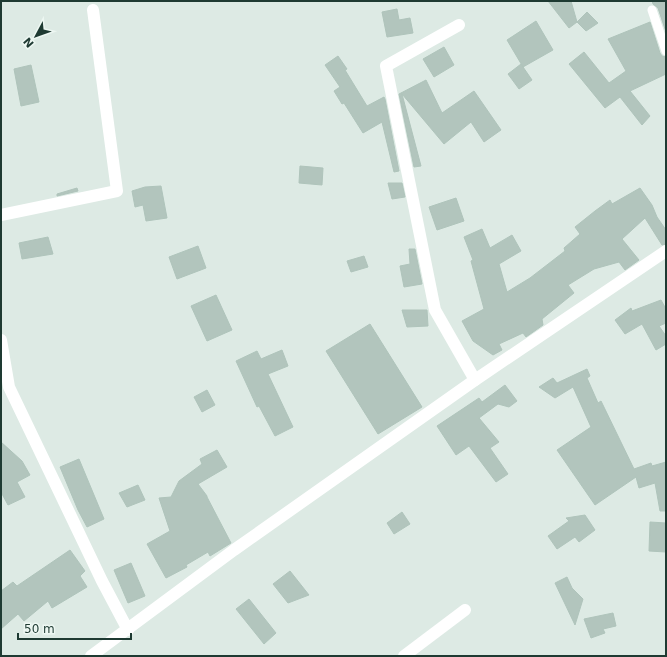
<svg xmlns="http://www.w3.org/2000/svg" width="667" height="657" font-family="'DejaVu Sans',sans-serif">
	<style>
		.building { fill: #b2c5bd; stroke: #afc4bb }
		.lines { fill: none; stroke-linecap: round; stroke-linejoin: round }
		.service { stroke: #fff; stroke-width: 9 }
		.minor { stroke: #fff; stroke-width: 12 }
	</style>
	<rect width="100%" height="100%" fill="#ddeae4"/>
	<g class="building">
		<polygon points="548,1 571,1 577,22 569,28"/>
		<polygon points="652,1 666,1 666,32 658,8 653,4"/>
		<polygon points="397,9 399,20 410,18 413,33 387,37 382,12"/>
		<polygon points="587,12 598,23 586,31 577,22"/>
		<polygon points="536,21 553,50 523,67 507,40"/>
		<polygon points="650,22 660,53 662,56 666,57 666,74 630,91 650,116 642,125 620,97 605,108 569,64 584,52 609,83 626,71 608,39"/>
		<polygon points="444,47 454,65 434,77 423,59"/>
		<polygon points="338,56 347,69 345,70 367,106 384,97 385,99 399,171 394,172 382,122 363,133 344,103 342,104 334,91 340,87 325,65"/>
		<polygon points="521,64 532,80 519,89 508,74"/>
		<polygon points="31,65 39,102 21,106 14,69"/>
		<polygon points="426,80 442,113 474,91 501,130 484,142 471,122 444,144 402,94 421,166 414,167 399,94"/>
		<polygon points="300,166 323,168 322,185 299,183"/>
		<polygon points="388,183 402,183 405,197 392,199"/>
		<polygon points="161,186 167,218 146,221 143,205 135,207 132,191 145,187"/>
		<polygon points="77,188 78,191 57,196 57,194"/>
		<polygon points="640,188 652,205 657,217 666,230 666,244 662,245 645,218 622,239 639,260 625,270 619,262 594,269 568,285 574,293 542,319 543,325 526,337 523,333 499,344 502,350 493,355 473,341 462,321 484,309 471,261 473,260 464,237 482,229 490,248 512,235 521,251 499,264 507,292 530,278 565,251 564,248 580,234 575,227 595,211 610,200 612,204"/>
		<polygon points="456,198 464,221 437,230 429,207"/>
		<polygon points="48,237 53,254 22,259 19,243"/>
		<polygon points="198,246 206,268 177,279 169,257"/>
		<polygon points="409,249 415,249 422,284 404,287 400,266 410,264"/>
		<polygon points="364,256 368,267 351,272 347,261"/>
		<polygon points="216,295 232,330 207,341 191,306"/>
		<polygon points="661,300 666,309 666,323 659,326 666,336 666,344 656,350 642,324 625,334 615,320 631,308 632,311"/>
		<polygon points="402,310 427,310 428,326 407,327"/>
		<polygon points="370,324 422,407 378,434 326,351"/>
		<polygon points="282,350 288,366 268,374 293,427 275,436 259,406 257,407 236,361 257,351 261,359"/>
		<polygon points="587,369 590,376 587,378 598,403 601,401 634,469 651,463 652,466 666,462 666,511 660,511 655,483 639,488 636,477 595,505 557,450 591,427 573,387 555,398 539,387 553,378 557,383"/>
		<polygon points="505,385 517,401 509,407 498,404 479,418 499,442 490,448 508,474 496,482 469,446 456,455 437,426 479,398 482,402"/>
		<polygon points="207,390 215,405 202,412 194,397"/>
		<polygon points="1,442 22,461 30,475 17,482 25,497 8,505 1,492"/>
		<polygon points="217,450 227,467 198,484 207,496 207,497 231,543 210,556 208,552 186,565 187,567 166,578 147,544 170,531 159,498 171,497 179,481 202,464 200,459"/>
		<polygon points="79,459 104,519 87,527 78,510 60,467"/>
		<polygon points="138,485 145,500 127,507 119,493"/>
		<polygon points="402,512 410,524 394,534 387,523"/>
		<polygon points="585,515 595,530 579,542 575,537 557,549 548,536 569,521 566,518"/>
		<polygon points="650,522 666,523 666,552 649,551"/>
		<polygon points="70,550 85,571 80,576 87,587 52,608 48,601 24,621 18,614 1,629 1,591 13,582 17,586"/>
		<polygon points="131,563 145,596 128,603 114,570"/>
		<polygon points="290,571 309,595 288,603 273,584"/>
		<polygon points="567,577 572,588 583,599 575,625 555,583"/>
		<polygon points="249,599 276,633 264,644 236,609"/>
		<polygon points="613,613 616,626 603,629 605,633 591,638 584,619"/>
	</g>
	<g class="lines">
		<polyline class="service" points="652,10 666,51"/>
		<g class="minor">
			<polyline points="459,25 386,66 435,310 475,380"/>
			<polyline points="1,215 117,191 93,10"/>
			<polyline points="1,340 9,387 102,581 128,630"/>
			<polyline points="91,656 234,550 475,380 666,251"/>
			<polyline points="404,656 465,610"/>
		</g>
	</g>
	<rect width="667" height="657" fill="none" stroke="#1e3a32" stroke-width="4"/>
	<g transform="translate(36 36) rotate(229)" stroke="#edf7f2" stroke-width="3" paint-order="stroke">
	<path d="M0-3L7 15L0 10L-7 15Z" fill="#1e3a32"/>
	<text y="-6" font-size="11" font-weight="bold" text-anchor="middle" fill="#1e3a32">N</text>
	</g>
	<path d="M18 633v6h113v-6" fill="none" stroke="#1e3a32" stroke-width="2"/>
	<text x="24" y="633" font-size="12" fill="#1e3a32" stroke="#edf7f2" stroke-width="3" paint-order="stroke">50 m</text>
</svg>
